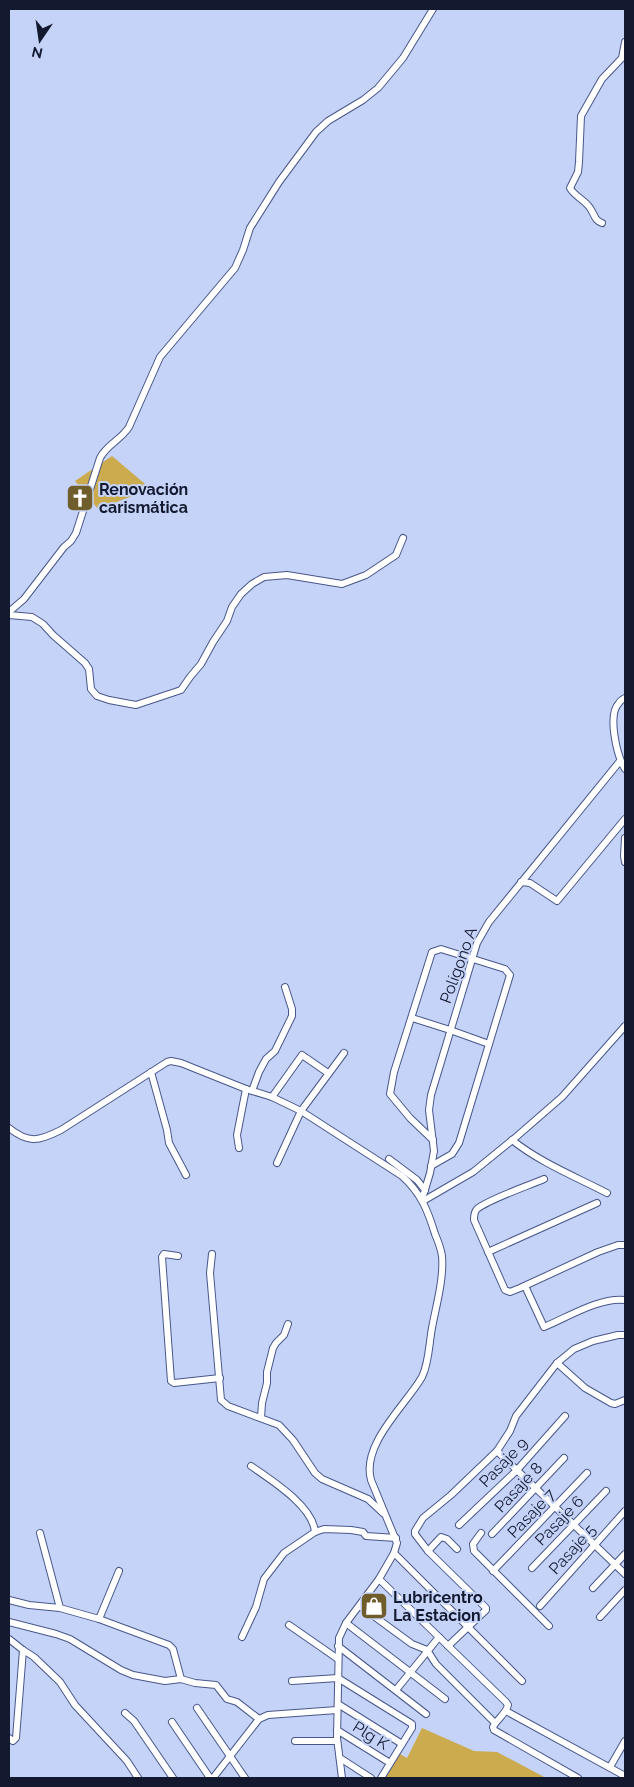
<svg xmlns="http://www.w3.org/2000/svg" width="634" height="1787" font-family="Raleway,sans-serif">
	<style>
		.green { fill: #cbab4d }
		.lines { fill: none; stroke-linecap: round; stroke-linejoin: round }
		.minor-casing { stroke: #47578b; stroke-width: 8 }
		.minor { stroke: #fff; stroke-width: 6 }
		.labels { text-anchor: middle; stroke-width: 4; stroke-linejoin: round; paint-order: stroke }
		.poi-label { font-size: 16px; font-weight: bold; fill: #13192f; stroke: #c6d3f8; text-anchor: start }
		.street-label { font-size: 16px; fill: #13192f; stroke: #c6d3f8 }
	</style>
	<rect width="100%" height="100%" fill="#c6d3f8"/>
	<g class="green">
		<polygon points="112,456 151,489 98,509 75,481"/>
		<polygon points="422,1728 474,1751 497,1752 546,1778 385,1778 400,1754 407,1758"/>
	</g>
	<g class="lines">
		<g class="minor-casing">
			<g id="minor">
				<path d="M602,223C594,220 595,215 590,208C585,200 574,196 570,188L578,172L579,162L581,116L602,79L622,58L625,42"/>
				<path d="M9,612L24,599L64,547L71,541L76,533L100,458C107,444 121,440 129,427L160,357L235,268L243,250L250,228L279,182L316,132L328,121L363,100L378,88L403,58L433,9"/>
				<polyline points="9,615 32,617 43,624 53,635 85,663 89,669 91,689 97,696 109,700 136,705 181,690 190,677 201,664 213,642 227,621 232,607 241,594 252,584 264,577 287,575 342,584 366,575 396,555 403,538"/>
				<path d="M625,698C623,699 620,701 619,703C607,715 617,756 625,769"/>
				<polyline points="625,838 624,856 625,862"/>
				<polyline points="521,882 530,883 557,901 625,819"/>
				<polyline points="412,1018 450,1030 489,1044"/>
				<polyline points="151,1072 167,1130 169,1143 186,1175"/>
				<polyline points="252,1091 259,1072 266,1059 275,1051 292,1016 292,1009 285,987"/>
				<polyline points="272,1097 302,1055 328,1073"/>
				<path d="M9,1128C29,1144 39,1141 61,1130L167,1062L171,1061L181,1063L246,1089L272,1097L301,1111L402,1176C421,1193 428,1211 435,1234C438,1241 441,1249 442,1256C444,1279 436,1306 432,1328C429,1344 429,1363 422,1377C406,1405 361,1444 371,1480L397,1543L394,1553L379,1579L346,1623L339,1638L337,1738L342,1778"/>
				<path d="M512,1140C541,1163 574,1176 607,1193"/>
				<polyline points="239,1148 237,1135 246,1089"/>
				<polyline points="389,1159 417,1180 425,1190"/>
				<polyline points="277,1163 301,1111 344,1053"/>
				<polyline points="431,1166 452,1154 459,1143 510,975 505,969 441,949 432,952 394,1072 390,1094 410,1118 433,1140"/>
				<path d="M544,1179C528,1186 489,1199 477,1209C474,1212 474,1216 474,1220L505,1290L510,1292L520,1288L598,1252L618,1245H625"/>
				<polyline points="421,1197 424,1193 430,1173 434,1151 429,1110 431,1095 477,943 489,922 620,761"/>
				<polyline points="423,1201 473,1172 516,1137 562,1097 625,1026"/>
				<polyline points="488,1252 597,1203"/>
				<polyline points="212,1254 210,1273 221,1400 228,1406 279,1425 293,1440 315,1473 322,1479 368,1499 383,1513"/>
				<polyline points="178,1256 164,1254 162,1257 171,1381 174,1383 220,1378"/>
				<path d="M525,1286L544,1327C568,1317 600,1297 625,1300"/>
				<polyline points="557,1363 585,1388 611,1403 615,1404 625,1400"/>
				<polyline points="261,1418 262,1403 267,1383 267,1372 273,1348 276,1343 284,1335 288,1324"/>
				<polyline points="497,1451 625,1574"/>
				<path d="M251,1466C271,1480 313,1506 315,1532"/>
				<polyline points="459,1525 517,1470 565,1416"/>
				<polyline points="40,1533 60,1608 99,1619 169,1645 173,1649 181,1679"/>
				<polyline points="481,1533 473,1544 474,1551 549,1626"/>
				<polyline points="492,1534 564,1458"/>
				<polyline points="428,1551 441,1537 447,1539 457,1549"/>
				<polyline points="394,1553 522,1681"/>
				<polyline points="532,1568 606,1491"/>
				<polyline points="493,1571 587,1473"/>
				<path d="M379,1579L506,1702L508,1705C506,1714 497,1719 493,1727L494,1730L578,1778"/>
				<polyline points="593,1588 625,1554"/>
				<polyline points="9,1600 29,1605 60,1608"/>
				<polyline points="360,1606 412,1644 427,1650 436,1664 495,1723"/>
				<polyline points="540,1606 625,1511"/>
				<polyline points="600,1617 625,1590"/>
				<polyline points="99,1619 119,1571"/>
				<polyline points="9,1622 56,1634 70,1639 121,1670 133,1675 165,1681 181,1679 195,1683 216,1685 227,1699 237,1702 259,1719"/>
				<polyline points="346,1623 445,1699"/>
				<polyline points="289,1625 338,1659"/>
				<polyline points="242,1637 256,1607 264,1579 284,1553 315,1532 324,1529 351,1530 363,1532 366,1536 396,1538"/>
				<polyline points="9,1639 23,1650 16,1738 13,1741 9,1738"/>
				<polyline points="338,1646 426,1714"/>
				<polyline points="448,1646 486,1610 486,1608 428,1551 415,1534 415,1531 423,1518 451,1495 497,1451 510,1431 516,1416 557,1363 574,1349 593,1341 618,1335 625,1335"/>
				<polyline points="23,1650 34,1657 60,1682 75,1705 127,1761 138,1778"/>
				<polyline points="292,1681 338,1678 412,1724 412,1728 381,1778"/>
				<polyline points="396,1690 439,1637"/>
				<polyline points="338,1704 402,1744"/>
				<polyline points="197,1708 245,1778"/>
				<polyline points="506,1711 625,1776"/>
				<polyline points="125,1713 134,1721 173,1778"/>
				<polyline points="172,1722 210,1778"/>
				<polyline points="337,1730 390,1763"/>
				<polyline points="295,1741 337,1741"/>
				<polyline points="340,1758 371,1778"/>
				<polyline points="610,1767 625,1741"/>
				<polyline points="213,1778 259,1719 268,1715 337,1710"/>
			</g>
		</g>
		<use href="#minor" class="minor"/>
	</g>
	<defs>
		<g id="church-square" transform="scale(1.4375)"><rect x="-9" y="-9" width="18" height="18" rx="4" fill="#6f5d2b" stroke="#c6d3f8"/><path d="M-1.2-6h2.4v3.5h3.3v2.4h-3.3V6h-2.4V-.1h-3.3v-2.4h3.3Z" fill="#fff"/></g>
		<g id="shop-square" transform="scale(1.4375)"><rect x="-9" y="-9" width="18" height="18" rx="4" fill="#6f5d2b" stroke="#c6d3f8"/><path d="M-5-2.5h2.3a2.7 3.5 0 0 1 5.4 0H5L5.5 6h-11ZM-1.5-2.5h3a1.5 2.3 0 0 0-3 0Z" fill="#fff"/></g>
	</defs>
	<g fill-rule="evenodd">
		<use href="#church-square" x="80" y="498"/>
		<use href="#shop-square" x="374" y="1606"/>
	</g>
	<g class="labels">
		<g class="poi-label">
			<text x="99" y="495">Renovación<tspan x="99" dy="18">carismática</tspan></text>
			<text x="393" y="1603">Lubricentro<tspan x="393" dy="18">La Estacion</tspan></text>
		</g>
		<g class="street-label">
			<text transform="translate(458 965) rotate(-70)" y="6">Polígono A</text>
			<text transform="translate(503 1462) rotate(-46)" y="6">Pasaje 9</text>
			<text transform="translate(518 1487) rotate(-47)" y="6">Pasaje 8</text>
			<text transform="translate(531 1513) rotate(-46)" y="6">Pasaje 7</text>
			<text transform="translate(559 1520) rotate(-46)" y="6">Pasaje 6</text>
			<text transform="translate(572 1549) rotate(-48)" y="6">Pasaje 5</text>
			<text transform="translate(371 1735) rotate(32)" y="6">Plg K</text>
		</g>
	</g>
	<rect width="634" height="1787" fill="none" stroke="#13192f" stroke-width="20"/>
	<g transform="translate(40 40) rotate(193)" stroke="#c6d3f8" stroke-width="4" paint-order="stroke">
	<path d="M0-4L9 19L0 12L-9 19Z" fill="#13192f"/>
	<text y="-8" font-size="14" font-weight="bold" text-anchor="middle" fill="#13192f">N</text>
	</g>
</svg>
